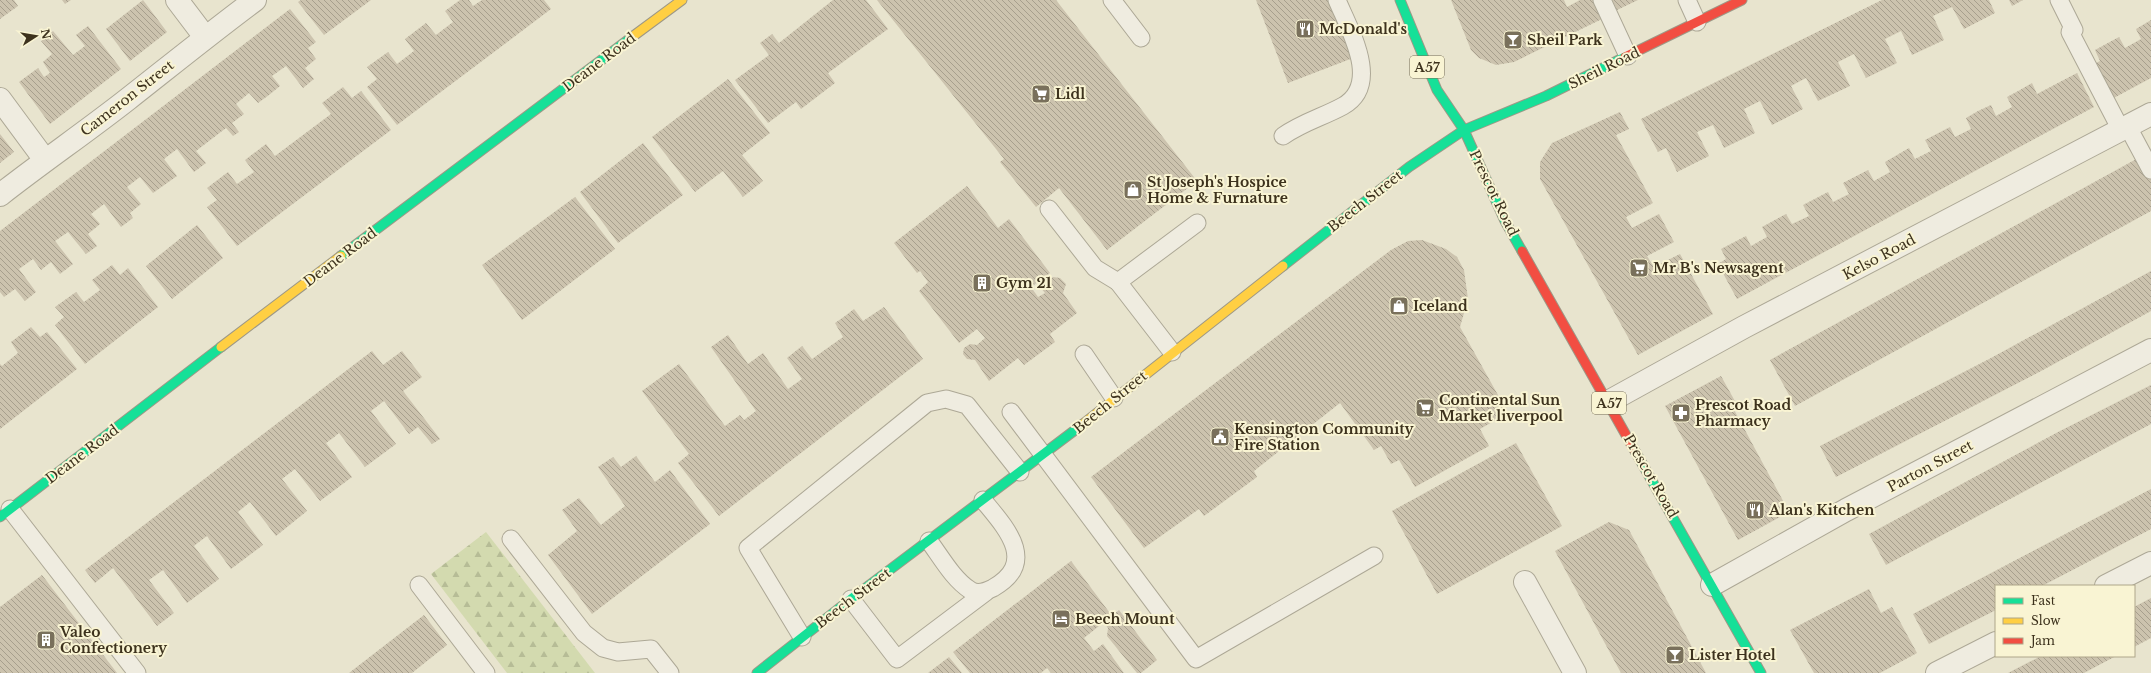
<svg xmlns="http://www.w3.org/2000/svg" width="2151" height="673" font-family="'Libre Baskerville',serif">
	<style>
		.forest { fill: url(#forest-firs) }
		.building { fill: url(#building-back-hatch) }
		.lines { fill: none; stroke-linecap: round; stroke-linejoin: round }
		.lane-casing { stroke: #ada896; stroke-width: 19 }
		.street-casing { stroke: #ada896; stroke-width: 24 }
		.fast-casing { stroke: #9d9886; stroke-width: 11 }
		.slow-casing { stroke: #9d9886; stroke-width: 11 }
		.jam-casing { stroke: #9d9886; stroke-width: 11 }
		.lane { stroke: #efece0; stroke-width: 17 }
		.street { stroke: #efece0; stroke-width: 22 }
		.fast { stroke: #16e098; stroke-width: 9 }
		.slow { stroke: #ffcf43; stroke-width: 9 }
		.jam { stroke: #f24e42; stroke-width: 9 }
		.labels { text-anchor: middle; stroke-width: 4; stroke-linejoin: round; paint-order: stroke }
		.shield { fill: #f9f4d3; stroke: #756c54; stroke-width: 1 }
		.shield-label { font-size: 13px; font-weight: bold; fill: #3d321d }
		.poi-label { font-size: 14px; font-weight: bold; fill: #3d321d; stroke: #f9f4d3; text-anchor: start }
		.street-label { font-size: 14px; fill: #3d321d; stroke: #f9f4d3 }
	</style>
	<defs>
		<pattern id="forest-firs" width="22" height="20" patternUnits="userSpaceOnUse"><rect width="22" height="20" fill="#d3daaf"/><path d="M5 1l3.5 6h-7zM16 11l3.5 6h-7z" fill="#b6bc96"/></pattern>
		<pattern id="building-back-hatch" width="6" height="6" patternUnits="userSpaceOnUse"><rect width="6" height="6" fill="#ccc3ae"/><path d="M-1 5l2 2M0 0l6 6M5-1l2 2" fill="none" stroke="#a79f8d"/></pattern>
	</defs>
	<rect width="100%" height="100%" fill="#e8e4ce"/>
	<polygon class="forest" points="486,532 595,673 507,673 431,574"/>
	<g class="building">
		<polygon points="0,0 14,0 18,6 0,19"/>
		<polygon points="62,0 71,0 65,4"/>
		<polygon points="143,0 167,32 130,61 106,29"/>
		<polygon points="301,0 371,0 324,35 298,2"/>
		<polygon points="460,0 469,0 473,6 482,0 544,0 551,9 397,125 367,87 377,79 367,67 388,52 397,64 414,51 405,39 426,23 436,35 453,22 445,11"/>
		<polygon points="833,0 866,0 888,29 828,73 835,83 801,109 796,102 768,123 735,80 769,55 760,43 772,34 779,43"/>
		<polygon points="877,0 1056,0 1197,181 1107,250 1059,188 1036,207 1000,162 1004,159"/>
		<polygon points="1256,0 1331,0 1353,58 1288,83"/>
		<polygon points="1451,0 1564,0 1567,7 1580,0 1593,0 1602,19 1514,62 1496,65 1479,58 1471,50"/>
		<polygon points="1612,0 1638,0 1617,10"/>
		<polygon points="1882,0 1989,0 1995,13 1964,29 1952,7 1933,16 1944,40 1912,55 1901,31 1885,39 1897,63 1866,78 1854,54 1838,62 1850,86 1818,101 1806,78 1791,86 1803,109 1772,125 1760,101 1744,109 1755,133 1724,148 1713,125 1697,132 1709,156 1677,172 1666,148 1658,152 1641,119"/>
		<polygon points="2009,0 2023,0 2012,6"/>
		<polygon points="290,9 316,42 308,48 316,59 305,68 314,79 303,88 286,66 272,76 280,86 269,95 258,103 249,93 236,104 244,114 232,123 239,132 233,136 226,128 196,151 206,163 194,172 177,149 164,159 177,176 153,193 140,177 127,187 141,204 130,213 133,218 121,227 104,204 91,214 100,224 88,234 97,246 86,254 68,232 55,241 73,264 60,274 51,262 41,270 33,259 19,269 36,292 25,301 15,289 4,297 0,292 0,231"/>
		<polygon points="2151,20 2151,78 2110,100 2092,65 2100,61 2095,50 2119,37 2125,48 2141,39 2136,29"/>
		<polygon points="88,26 121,69 50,124 19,82 38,68 44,77 50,73 43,62 52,54 41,41 53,31 73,55 85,46 76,35"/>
		<polygon points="2077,73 2094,107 1737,299 1718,264 1726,259 1721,249 1746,236 1751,246 1767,237 1762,227 1786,214 1792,224 1809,216 1803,205 1828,192 1833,202 1849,194 1843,183 1868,170 1874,181 1890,172 1885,162 1909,148 1915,159 1931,151 1925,140 1950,127 1955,137 1971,129 1966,118 1978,111 1991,105 1996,116 2012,107 2007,97 2020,90 2032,83 2037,94"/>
		<polygon points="728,79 770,133 742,155 763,181 743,197 723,171 695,192 652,137"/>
		<polygon points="343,87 352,98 361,91 391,130 237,246 207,207 217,200 207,188 228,172 237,184 254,172 245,160 266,144 275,156 331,114 322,103"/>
		<polygon points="1620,112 1629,129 1616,135 1653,203 1626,217 1632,228 1659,214 1674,242 1647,256 1654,267 1680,254 1713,314 1638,355 1540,179 1540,162 1552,143"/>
		<polygon points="0,134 14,152 0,163"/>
		<polygon points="643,143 683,195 618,243 580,192"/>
		<polygon points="2140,157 2151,176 2151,211 1795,406 1770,360"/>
		<polygon points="967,186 998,228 1009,219 1050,273 1031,287 1038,297 1045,293 1040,287 1053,277 1060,278 1066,284 1063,293 1077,313 1050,334 1055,342 1024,365 1018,358 989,381 975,360 967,359 963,354 964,348 970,344 977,345 985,338 977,329 959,343 919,291 928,282 920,271 917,273 894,243"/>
		<polygon points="575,197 615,249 522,320 482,265"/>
		<polygon points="197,225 223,258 172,299 146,266"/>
		<polygon points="1422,240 1446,249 1457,257 1464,270 1468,299 1460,327 1508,413 1480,429 1489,446 1415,487 1399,460 1391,464 1381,446 1374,450 1340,403 1254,471 1257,477 1204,516 1199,509 1144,548 1091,477 1391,250 1408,241"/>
		<polygon points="112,265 120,275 128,268 158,307 85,364 55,325 64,317 55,307 76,292 84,302 100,290 92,280"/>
		<polygon points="2151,271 2151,311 2043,370 1836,477 1820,446 1991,358"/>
		<polygon points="884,307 923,359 719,516 678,463 689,454 642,391 679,364 725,426 740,415 744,420 756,411 711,347 728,335 748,364 763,353 788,389 802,379 787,358 802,346 812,359 843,337 835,323 845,316 854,309 863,321"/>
		<polygon points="31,327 40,337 47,332 77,369 0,429 0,364 2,366 18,353 11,342"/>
		<polygon points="372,351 383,365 402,351 422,377 403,391 440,439 432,444 418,427 409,434 384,401 371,411 396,444 365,467 339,433 333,438 326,443 352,477 320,501 295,469 282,479 307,511 276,536 250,502 238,512 263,545 231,569 207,536 199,542 194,546 219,579 187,603 163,570 149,580 174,613 157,626 113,568 95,583 85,570"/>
		<polygon points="1721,376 1736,403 1732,406 1789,512 1738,540 1665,406"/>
		<polygon points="2151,385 2151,424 1886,565 1869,534 2060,431"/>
		<polygon points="1516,443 1562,526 1437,594 1392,511"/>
		<polygon points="636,456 655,482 670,470 710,524 592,614 548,555 577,531 562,510 579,498 601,525 625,506 598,467 613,457 621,467"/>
		<polygon points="2151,489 2151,529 2042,586 1996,586 1996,610 1929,644 1913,614"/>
		<polygon points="1609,522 1629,530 1706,673 1621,673 1555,551"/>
		<polygon points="1071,561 1112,616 1119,610 1157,660 1141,673 1137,673 1107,636 1108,628 1104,622 1084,638 1094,651 1103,644 1124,673 1051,673 1047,668 1041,673 970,673 953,652"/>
		<polygon points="42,575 117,673 0,673 0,607"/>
		<polygon points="1869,589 1881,613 1892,607 1917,653 1880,673 1814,673 1790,630"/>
		<polygon points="2151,598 2151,638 2134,647 2134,607"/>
		<polygon points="424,615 447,645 412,673 349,673"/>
		<polygon points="2041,656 2116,656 2084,673 2008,673"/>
		<polygon points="949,657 962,673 928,673"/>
	</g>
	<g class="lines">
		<g class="lane-casing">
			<g id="lane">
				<polyline points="1112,0 1141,38"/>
				<polyline points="1602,0 1628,56"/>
				<polyline points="1687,0 1697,22"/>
				<polyline points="2059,0 2074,30"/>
				<polyline points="2070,32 2121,130"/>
				<polyline points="2128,127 2151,170"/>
				<path d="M1283,136C1303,122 1323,117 1343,106C1382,84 1349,29 1337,0"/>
				<polyline points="1049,209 1095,268 1118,282"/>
				<polyline points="1172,352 1118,282 1197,223"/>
				<polyline points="1084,354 1114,398"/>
				<polyline points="1011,412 1196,659 1374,556"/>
				<polyline points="10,509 137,673"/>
				<polyline points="511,539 584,633 603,648 618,652 651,649 670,673"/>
				<path d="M929,541C941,557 953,579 970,590C977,595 987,591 993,588C1039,562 1005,527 983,500"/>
				<polyline points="419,585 486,673"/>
				<polyline points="851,599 897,659 986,592"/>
				<polyline points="802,637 748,548 927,403 946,399 967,405 1020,472"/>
			</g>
		</g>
		<g class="street-casing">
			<g id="street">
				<polyline points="177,0 205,37"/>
				<polyline points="0,99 45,160"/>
				<path d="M0,195C42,162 86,132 128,99C170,66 212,32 255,0"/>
				<polyline points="1608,402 1744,327 2151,114"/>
				<polyline points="1525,582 1575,673"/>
				<polyline points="1712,585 1846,510 2151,350"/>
				<polyline points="2106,586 2151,563"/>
				<polyline points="1937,673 1996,643"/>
			</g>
		</g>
		<g class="fast-casing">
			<g id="fast">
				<polyline points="1400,0 1437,90 1464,130 1505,221 1522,251"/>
				<polyline points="341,256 632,37"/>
				<polyline points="1283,266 1409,167 1464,130 1546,96 1625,57"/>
				<polyline points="1635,451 1761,673"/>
				<polyline points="0,517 221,347"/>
				<polyline points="757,673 851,599 1083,424"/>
			</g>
		</g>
		<g class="slow-casing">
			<g id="slow">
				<polyline points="632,37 682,0"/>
				<polyline points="221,347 341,256"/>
				<polyline points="1083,424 1283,266"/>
			</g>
		</g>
		<g class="jam-casing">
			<g id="jam">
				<polyline points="1625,57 1742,0"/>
				<polyline points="1522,251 1635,451"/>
			</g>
		</g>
		<use href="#lane" class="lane"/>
		<use href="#street" class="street"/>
		<use href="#fast" class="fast"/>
		<use href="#slow" class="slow"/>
		<use href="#jam" class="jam"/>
	</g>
	<defs>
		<g id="restaurant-square" transform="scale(1)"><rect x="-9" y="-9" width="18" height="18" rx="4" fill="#79705b" stroke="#f9f4d3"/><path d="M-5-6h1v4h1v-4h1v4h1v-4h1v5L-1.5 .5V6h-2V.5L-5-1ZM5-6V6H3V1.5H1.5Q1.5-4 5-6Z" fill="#fff"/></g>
		<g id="bar-square" transform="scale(1)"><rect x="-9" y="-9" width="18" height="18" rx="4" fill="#79705b" stroke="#f9f4d3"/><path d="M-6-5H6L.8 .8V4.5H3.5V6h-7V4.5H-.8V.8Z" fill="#fff"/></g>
		<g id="supermarket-square" transform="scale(1)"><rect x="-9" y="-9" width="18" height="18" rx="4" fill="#79705b" stroke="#f9f4d3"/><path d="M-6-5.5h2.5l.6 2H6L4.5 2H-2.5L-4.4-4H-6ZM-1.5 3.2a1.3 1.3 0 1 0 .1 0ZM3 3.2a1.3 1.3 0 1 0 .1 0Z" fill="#fff"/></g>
		<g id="shop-square" transform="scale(1)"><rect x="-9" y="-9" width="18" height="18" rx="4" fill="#79705b" stroke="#f9f4d3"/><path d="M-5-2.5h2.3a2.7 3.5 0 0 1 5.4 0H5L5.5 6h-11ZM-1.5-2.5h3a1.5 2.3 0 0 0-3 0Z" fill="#fff"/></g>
		<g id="building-square" transform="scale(1)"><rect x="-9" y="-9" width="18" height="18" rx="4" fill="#79705b" stroke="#f9f4d3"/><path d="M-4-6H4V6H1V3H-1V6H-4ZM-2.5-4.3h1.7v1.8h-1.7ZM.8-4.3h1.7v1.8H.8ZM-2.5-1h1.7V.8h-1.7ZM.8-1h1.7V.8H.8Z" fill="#fff"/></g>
		<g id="pharmacy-square" transform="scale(1)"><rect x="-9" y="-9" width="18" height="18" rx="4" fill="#79705b" stroke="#f9f4d3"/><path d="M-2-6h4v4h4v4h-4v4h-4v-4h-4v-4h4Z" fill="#fff"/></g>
		<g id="civic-square" transform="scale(1)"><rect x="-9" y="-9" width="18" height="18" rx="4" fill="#79705b" stroke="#f9f4d3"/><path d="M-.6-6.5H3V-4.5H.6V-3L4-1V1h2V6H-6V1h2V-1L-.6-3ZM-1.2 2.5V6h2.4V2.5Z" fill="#fff"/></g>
		<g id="hotel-square" transform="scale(1)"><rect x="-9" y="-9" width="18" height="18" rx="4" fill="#79705b" stroke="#f9f4d3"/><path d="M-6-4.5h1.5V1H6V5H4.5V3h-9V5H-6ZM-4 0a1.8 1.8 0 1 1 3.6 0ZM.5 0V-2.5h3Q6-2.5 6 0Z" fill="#fff"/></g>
	</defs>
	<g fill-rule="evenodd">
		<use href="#restaurant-square" x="1305" y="29"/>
		<use href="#bar-square" x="1513" y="40"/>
		<use href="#supermarket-square" x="1041" y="94"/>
		<use href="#shop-square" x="1133" y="190"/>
		<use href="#supermarket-square" x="1639" y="268"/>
		<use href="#building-square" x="982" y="283"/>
		<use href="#shop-square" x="1399" y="306"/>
		<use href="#supermarket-square" x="1425" y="408"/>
		<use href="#pharmacy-square" x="1681" y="413"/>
		<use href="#civic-square" x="1220" y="437"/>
		<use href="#restaurant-square" x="1755" y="510"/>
		<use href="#hotel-square" x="1061" y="619"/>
		<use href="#building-square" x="46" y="640"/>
		<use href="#bar-square" x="1675" y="655"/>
	</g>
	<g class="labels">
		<g class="shield">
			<rect x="1410" y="56" width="34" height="22" rx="3"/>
			<rect x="1592" y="392" width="34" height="22" rx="3"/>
		</g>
		<g class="shield-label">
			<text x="1427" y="72">A57</text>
			<text x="1609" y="408">A57</text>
		</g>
		<g class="poi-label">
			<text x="1319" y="34">McDonald's</text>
			<text x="1527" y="45">Sheil Park</text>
			<text x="1055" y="99">Lidl</text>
			<text x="1147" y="187">St Joseph's Hospice<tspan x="1147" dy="16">Home &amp; Furnature</tspan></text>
			<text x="1653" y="273">Mr B's Newsagent</text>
			<text x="996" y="288">Gym 21</text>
			<text x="1413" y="311">Iceland</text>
			<text x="1439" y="405">Continental Sun<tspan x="1439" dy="16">Market liverpool</tspan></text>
			<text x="1695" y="410">Prescot Road<tspan x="1695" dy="16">Pharmacy</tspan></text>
			<text x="1234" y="434">Kensington Community<tspan x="1234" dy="16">Fire Station</tspan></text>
			<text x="1769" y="515">Alan's Kitchen</text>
			<text x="1075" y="624">Beech Mount</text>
			<text x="60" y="637">Valeo<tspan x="60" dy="16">Confectionery</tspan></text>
			<text x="1689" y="660">Lister Hotel</text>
		</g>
		<g class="street-label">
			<text transform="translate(599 62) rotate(-37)" y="5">Deane Road</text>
			<text transform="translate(1604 68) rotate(-26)" y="5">Sheil Road</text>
			<text transform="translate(127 98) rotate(-38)" y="5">Cameron Street</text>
			<text transform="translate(1494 193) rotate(64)" y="5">Prescot Road</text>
			<text transform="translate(1365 201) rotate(-38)" y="5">Beech Street</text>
			<text transform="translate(340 257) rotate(-37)" y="5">Deane Road</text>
			<text transform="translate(1879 257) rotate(-28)" y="5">Kelso Road</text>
			<text transform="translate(1110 402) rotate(-39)" y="5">Beech Street</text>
			<text transform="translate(82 454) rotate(-37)" y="5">Deane Road</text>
			<text transform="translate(1930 466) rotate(-28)" y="5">Parton Street</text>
			<text transform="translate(1651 476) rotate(60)" y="5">Prescot Road</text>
			<text transform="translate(853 598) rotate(-37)" y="5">Beech Street</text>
		</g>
	</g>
	<rect x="1995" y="585" width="140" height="72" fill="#f9f4d3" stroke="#aea68a"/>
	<rect x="2003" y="598" width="20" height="6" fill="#16e098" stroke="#aea68a"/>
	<text x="2031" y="605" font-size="12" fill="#3d321d">Fast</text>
	<rect x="2003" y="618" width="20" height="6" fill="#ffcf43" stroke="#aea68a"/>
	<text x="2031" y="625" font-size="12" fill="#3d321d">Slow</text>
	<rect x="2003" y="638" width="20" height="6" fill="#f24e42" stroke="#aea68a"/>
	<text x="2031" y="645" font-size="12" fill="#3d321d">Jam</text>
	<g transform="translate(36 36) rotate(78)" stroke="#f9f4d3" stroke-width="3" paint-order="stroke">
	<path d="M0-3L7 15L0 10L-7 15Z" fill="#3d321d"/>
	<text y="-6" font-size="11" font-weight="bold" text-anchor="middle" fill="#3d321d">N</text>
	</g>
</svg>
